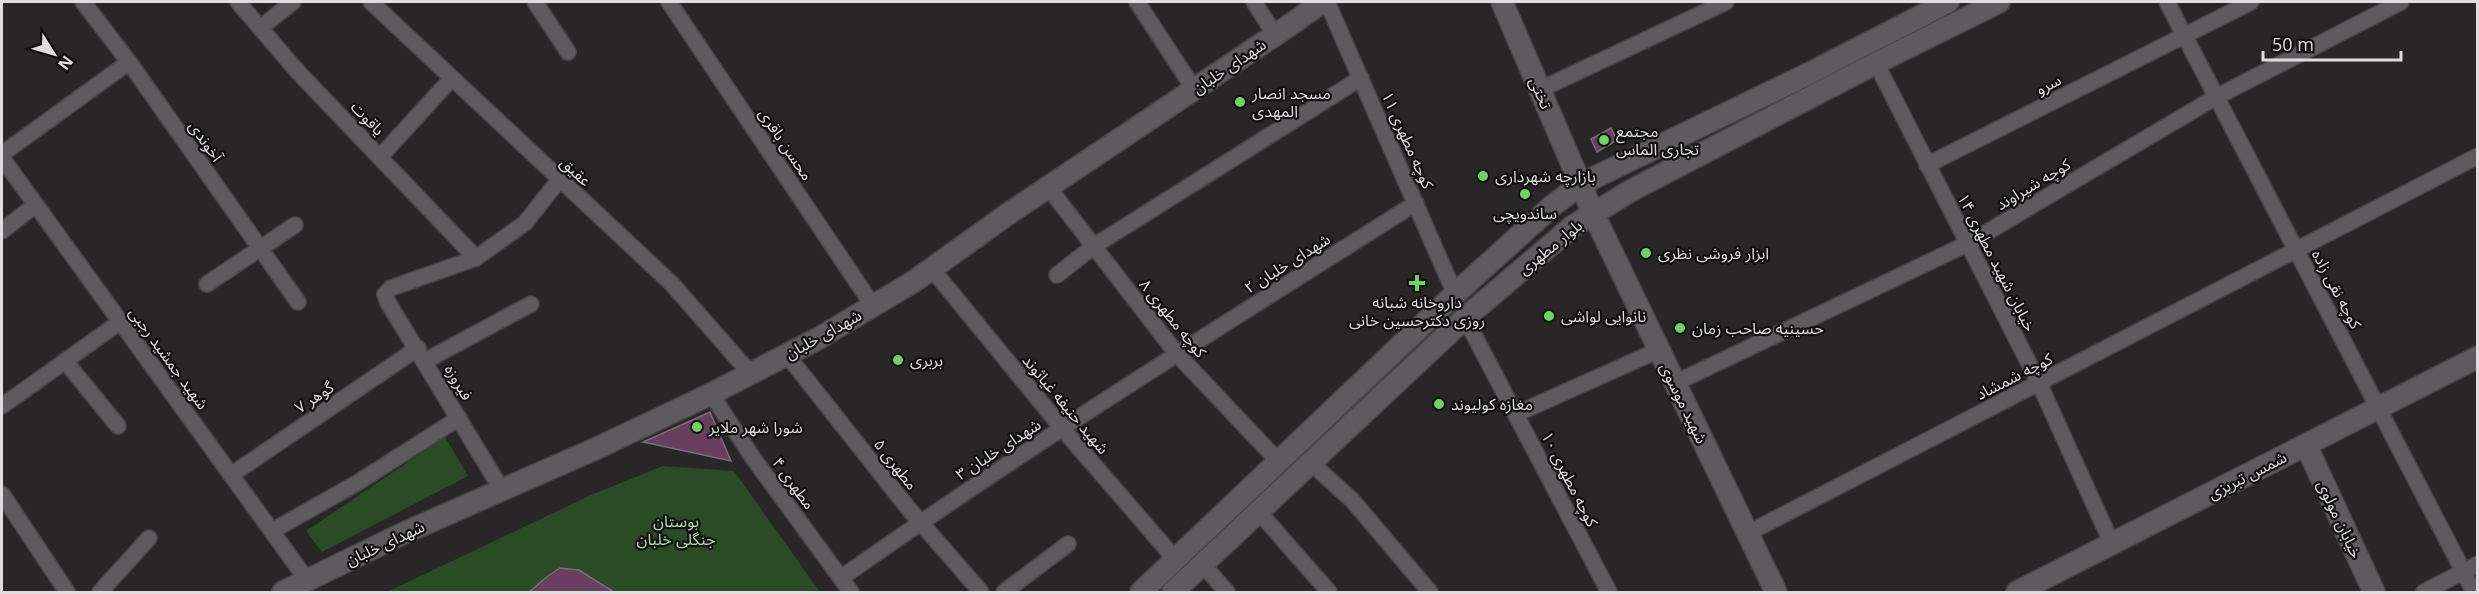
<svg xmlns="http://www.w3.org/2000/svg" width="2479" height="594" font-family="'Open Sans','Noto Sans Arabic',sans-serif">
	<style>
		.green { fill: #2b4b26 }
		.building { fill: #693f5f; stroke: #757174; stroke-width: 1.5 }
		.lines { fill: none; stroke-linecap: round; stroke-linejoin: round }
		.street-casing { stroke: #474546; stroke-width: 18 }
		.secondary-casing { stroke: #474546; stroke-width: 24 }
		.street { stroke: #5e5b5e; stroke-width: 15 }
		.secondary { stroke: #5e5b5e; stroke-width: 21 }
		.poi-dot { fill: #6fd360; stroke: #111011; stroke-width: 2 }
		.labels { text-anchor: middle; stroke-width: 4.5; stroke-linejoin: round; paint-order: stroke }
		.street-label { font-size: 16px; fill: #dfddde; stroke: #111011 }
		.poi-label { font-size: 16px; fill: #dfddde; stroke: #111011; text-anchor: start }
		.park-label { font-size: 16px; fill: #a9e0a0; stroke: #111011 }
	</style>
	<rect width="100%" height="100%" fill="#292628"/>
	<g class="green">
		<polygon points="445,437 468,476 322,552 306,531"/>
		<polygon points="663,466 734,471 820,592 387,592 591,495"/>
	</g>
	<g class="building">
		<polygon points="1611,128 1617,140 1597,152 1591,139"/>
		<polygon points="710,412 731,461 643,442"/>
		<polygon points="560,568 579,570 614,592 529,592 548,576"/>
	</g>
	<g class="lines">
		<g class="street-casing">
			<g id="street">
				<polyline points="83,2 129,62 298,302"/>
				<polyline points="238,2 298,72 476,258"/>
				<polyline points="371,2 672,284 750,373"/>
				<polyline points="535,2 568,52"/>
				<polyline points="669,2 873,306"/>
				<polyline points="1137,2 1194,89"/>
				<polyline points="1254,2 1275,35"/>
				<polyline points="1327,2 1455,294"/>
				<polyline points="2167,2 2474,592"/>
				<polyline points="260,28 293,2"/>
				<polyline points="1876,63 2039,383 2112,544"/>
				<polyline points="1539,90 1726,2"/>
				<polyline points="2,154 129,62"/>
				<polyline points="380,157 452,78"/>
				<polyline points="2,158 307,580"/>
				<polyline points="1927,165 2251,2"/>
				<polyline points="1048,187 1177,354 1280,463"/>
				<polyline points="2,231 35,205"/>
				<polyline points="932,269 1062,428 1176,560"/>
				<polyline points="1057,275 1094,246 1361,78"/>
				<polyline points="207,284 295,225"/>
				<polyline points="1465,318 1609,592"/>
				<polyline points="787,355 908,508 981,592"/>
				<polyline points="65,361 118,426"/>
				<polyline points="425,361 531,304"/>
				<polyline points="1675,383 1967,244 2216,97 2401,2"/>
				<polyline points="711,394 753,458 851,592"/>
				<polyline points="2,406 120,322"/>
				<polyline points="1516,414 1659,350"/>
				<polyline points="1311,463 1352,500 1430,592"/>
				<polyline points="231,475 418,348"/>
				<polyline points="502,490 387,301 385,294 391,288 476,258 525,223 559,180"/>
				<polyline points="2,494 67,592"/>
				<polyline points="1259,512 1329,592"/>
				<polyline points="272,531 357,483 459,418"/>
				<polyline points="1748,533 2478,156"/>
				<polyline points="1203,565 1227,592"/>
				<path d="M841,578C1028,446 1223,325 1416,203"/>
				<polyline points="100,592 149,538"/>
				<polyline points="1004,592 1068,544"/>
				<polyline points="2424,592 2478,564"/>
			</g>
		</g>
		<g class="secondary-casing">
			<g id="secondary">
				<polyline points="1502,2 1593,213 1776,592"/>
				<polyline points="2306,445 2374,592"/>
				<polyline points="283,592 404,533 595,449 711,394 819,338 913,282 1008,214 1290,25 1322,2"/>
				<polyline points="1141,592 1455,294 1551,207 1581,184 1812,72 1948,2"/>
				<polyline points="1173,592 1465,318 1573,226 1632,190 1876,63 1999,2"/>
				<polyline points="2017,592 2478,357"/>
			</g>
		</g>
		<use href="#street" class="street"/>
		<use href="#secondary" class="secondary"/>
	</g>
	<g class="poi-dot">
		<circle cx="1240" cy="102" r="6"/>
		<circle cx="1604" cy="140" r="6"/>
		<circle cx="1483" cy="176" r="6"/>
		<circle cx="1525" cy="194" r="6"/>
		<circle cx="1646" cy="253" r="6"/>
		<path d="M1414 274h6v6h6v6h-6v6h-6v-6h-6v-6h6z"/>
		<circle cx="1549" cy="316" r="6"/>
		<circle cx="1680" cy="328" r="6"/>
		<circle cx="898" cy="360" r="6"/>
		<circle cx="1439" cy="404" r="6"/>
		<circle cx="697" cy="427" r="6"/>
	</g>
	<g class="labels">
		<g class="street-label">
			<text transform="translate(1229 66) rotate(-34)" y="6">شهدای خلبان</text>
			<text transform="translate(2048 84) rotate(-27)" y="6">سرو</text>
			<text transform="translate(1541 93) rotate(67)" y="6">تختی</text>
			<text transform="translate(368 118) rotate(46)" y="6">یاقوت</text>
			<text transform="translate(1408 140) rotate(66)" y="6">کوچه مطهری ۱۱</text>
			<text transform="translate(206 141) rotate(55)" y="6">آخوندی</text>
			<text transform="translate(786 144) rotate(56)" y="6">محسن باقری</text>
			<text transform="translate(576 171) rotate(43)" y="6">عقیق</text>
			<text transform="translate(2033 184) rotate(-31)" y="6">کوچه شیراوند</text>
			<text transform="translate(1550 247) rotate(-39)" y="6">بلوار مطهری</text>
			<text transform="translate(1997 262) rotate(63)" y="6">خیابان شهید مطهری ۱۴</text>
			<text transform="translate(1287 263) rotate(-32)" y="6">شهدای خلبان ۲</text>
			<text transform="translate(2337 289) rotate(62)" y="6">کوچه نقی زاده</text>
			<text transform="translate(1173 318) rotate(51)" y="6">کوچه مطهری ۸</text>
			<text transform="translate(823 334) rotate(-29)" y="6">شهدای خلبان</text>
			<text transform="translate(169 358) rotate(54)" y="6">شهید جمشید رجبی</text>
			<text transform="translate(2014 376) rotate(-27)" y="6">کوچه شمشاد</text>
			<text transform="translate(459 382) rotate(59)" y="6">فیروزه</text>
			<text transform="translate(314 397) rotate(-34)" y="6">گوهر ۷</text>
			<text transform="translate(1684 403) rotate(64)" y="6">شهید موسوی</text>
			<text transform="translate(1066 404) rotate(50)" y="6">شهید حنیفه غیاثوند</text>
			<text transform="translate(998 449) rotate(-33)" y="6">شهدای خلبان ۳</text>
			<text transform="translate(896 464) rotate(52)" y="6">مطهری ۵</text>
			<text transform="translate(2247 475) rotate(-27)" y="6">شمس تبریزی</text>
			<text transform="translate(1570 479) rotate(63)" y="6">کوچه مطهری ۱۰</text>
			<text transform="translate(794 483) rotate(54)" y="6">مطهری ۴</text>
			<text transform="translate(2340 519) rotate(65)" y="6">خیابان مولوی</text>
			<text transform="translate(385 543) rotate(-25)" y="6">شهدای خلبان</text>
		</g>
		<g class="poi-label">
			<text x="1252" y="99">مسجد انصار<tspan x="1252" dy="18">المهدی</tspan></text>
			<text x="1616" y="137">مجتمع<tspan x="1616" dy="18">تجاری الماس</tspan></text>
			<text x="1495" y="182">بازارچه شهرداری</text>
			<text x="1525" y="219" text-anchor="middle">ساندویچی</text>
			<text x="1658" y="259">ابزار فروشی نظری</text>
			<text x="1417" y="308" text-anchor="middle">داروخانه شبانه<tspan x="1417" dy="18">روزی دکترحسین خانی</tspan></text>
			<text x="1561" y="322">نانوایی لواشی</text>
			<text x="1692" y="334">حسینیه صاحب زمان</text>
			<text x="910" y="366">بربری</text>
			<text x="1451" y="410">مغازه کولیوند</text>
			<text x="709" y="433">شورا شهر ملایر</text>
		</g>
		<g class="park-label">
			<text x="676" y="527">بوستان<tspan x="676" dy="18">جنگلی خلبان</tspan></text>
		</g>
	</g>
	<rect width="2479" height="594" fill="none" stroke="#dfddde" stroke-width="6"/>
	<g transform="translate(54 54) rotate(127)" stroke="#111011" stroke-width="4.5" paint-order="stroke">
	<path d="M0-4.5L10 22L0 15L-10 22Z" fill="#dfddde"/>
	<text y="-9" font-size="16" font-weight="bold" text-anchor="middle" fill="#dfddde">N</text>
	</g>
	<path d="M2263 51v9h138v-9" fill="none" stroke="#dfddde" stroke-width="3"/>
	<text x="2272" y="51" font-size="18" fill="#dfddde" stroke="#111011" stroke-width="4.5" paint-order="stroke">50 m</text>
</svg>
